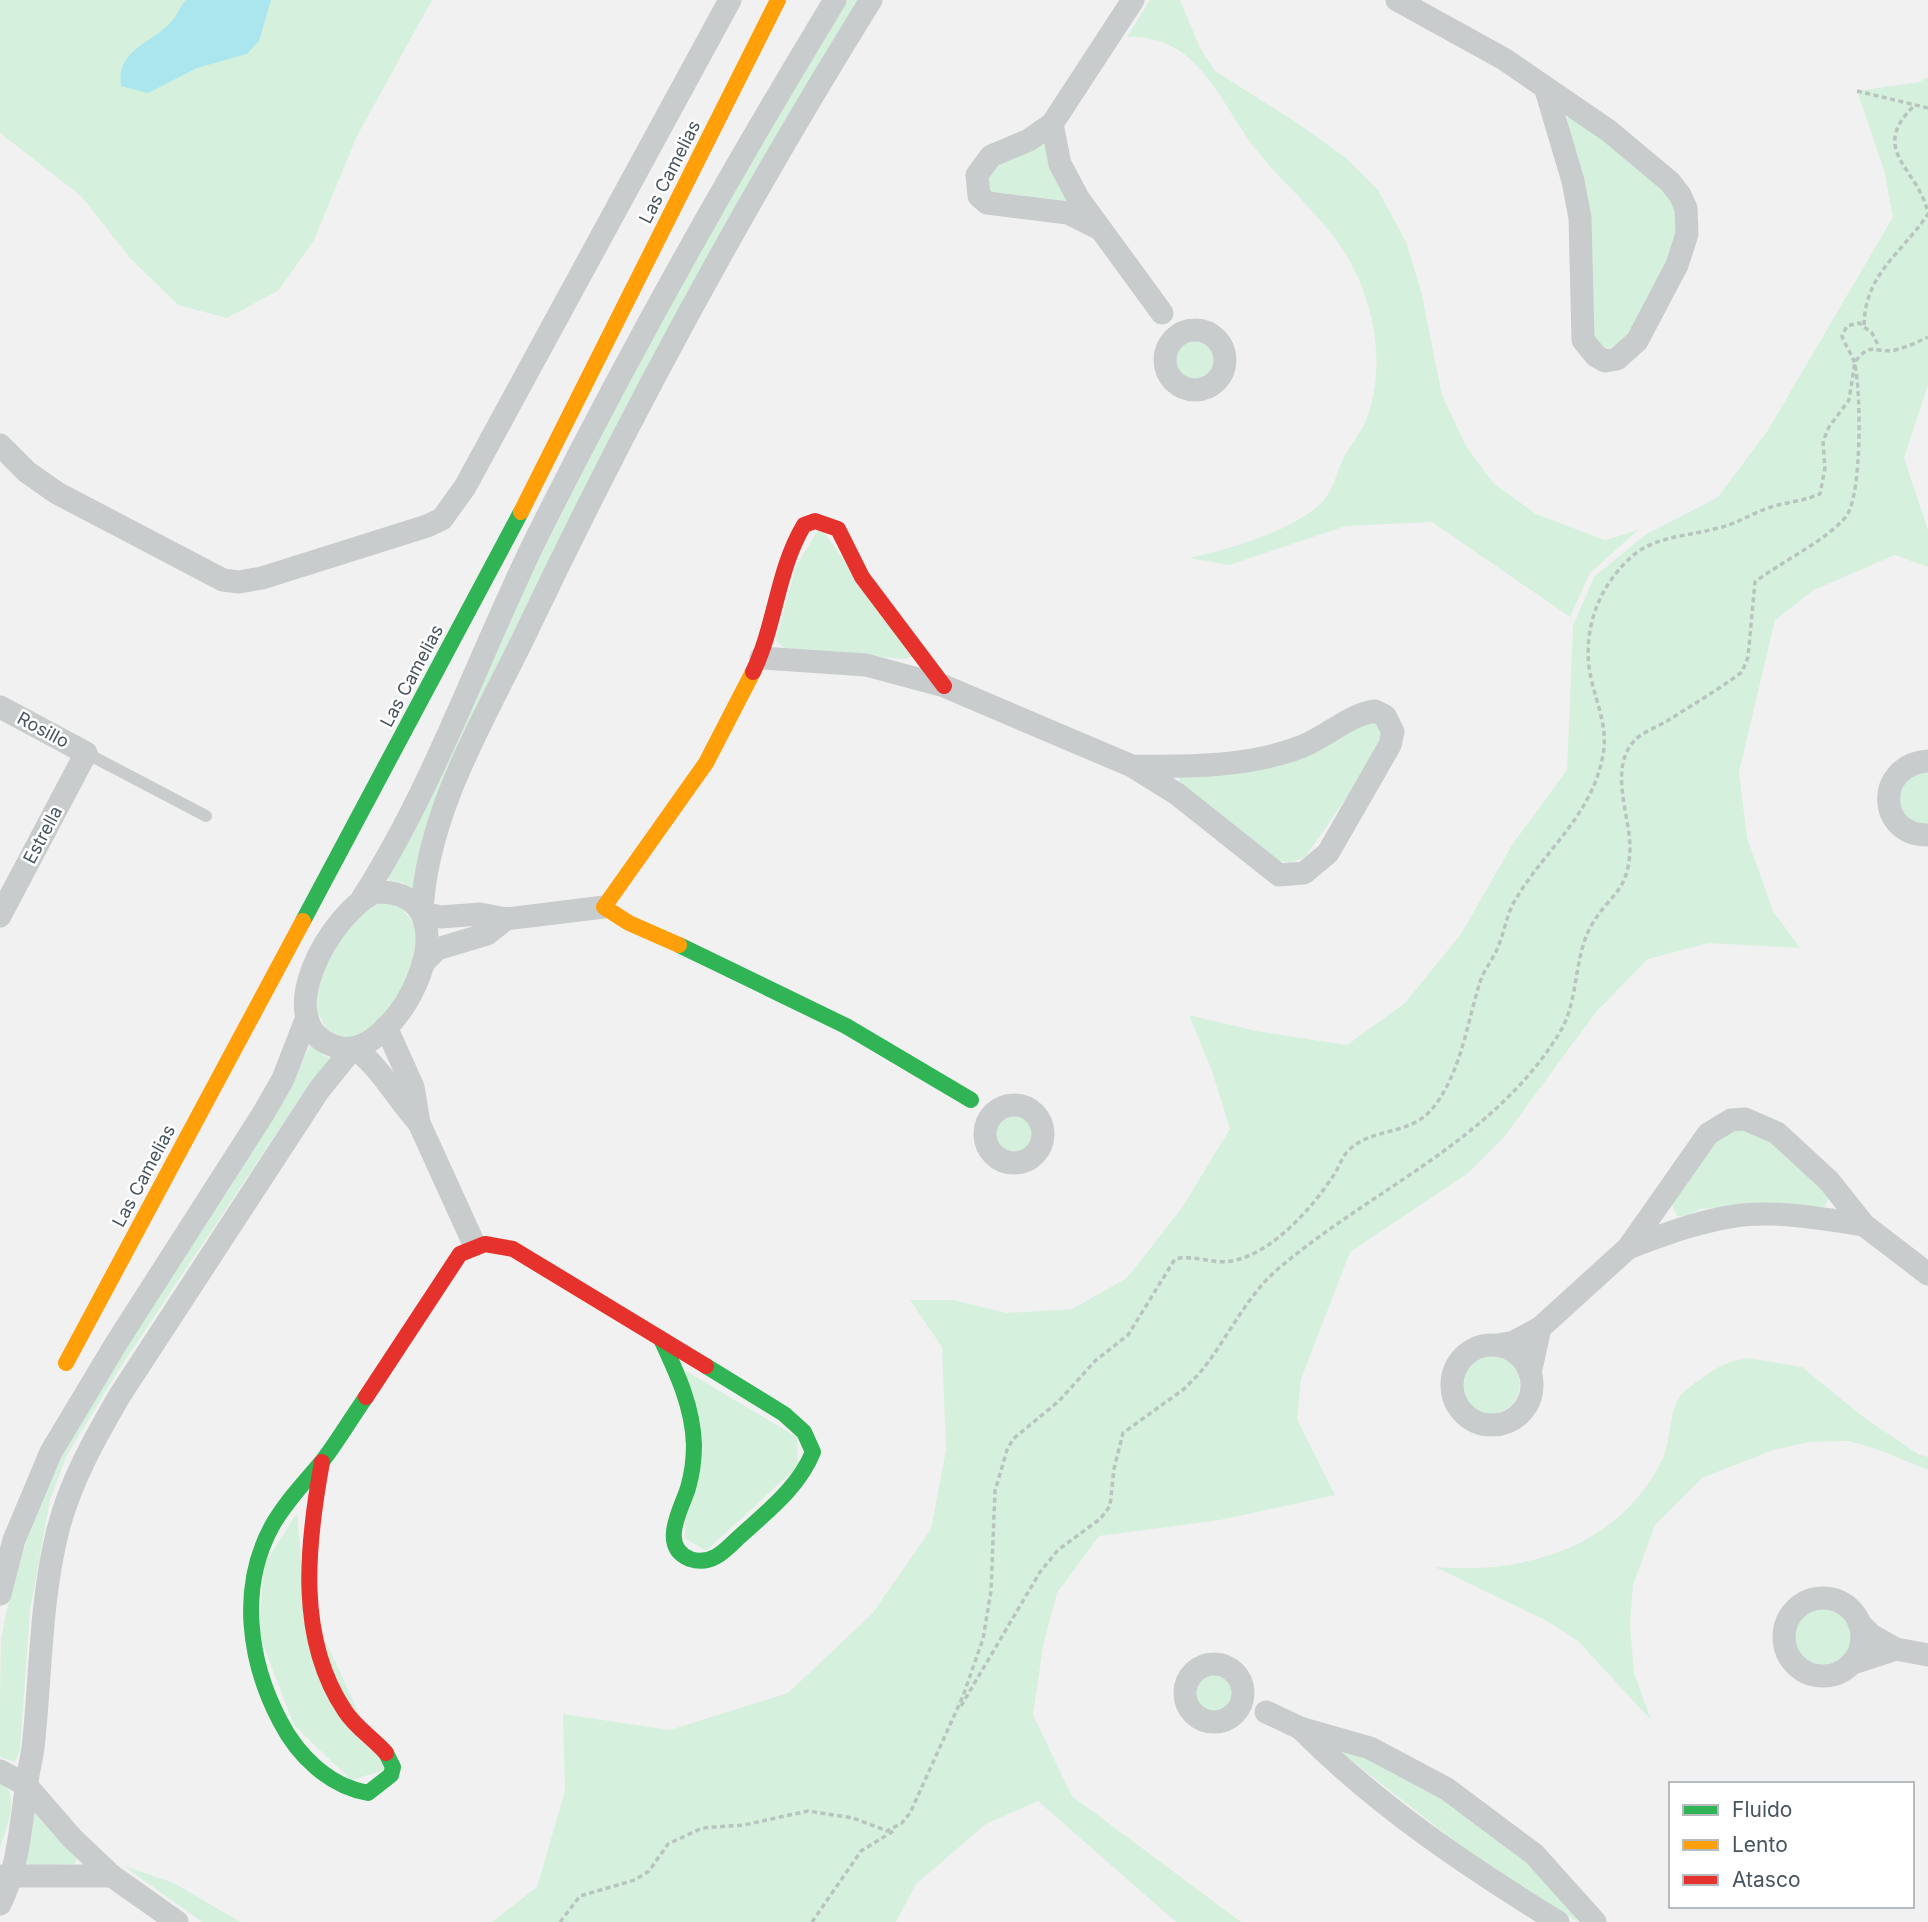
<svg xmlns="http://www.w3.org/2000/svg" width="1928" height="1922" font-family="Inter,sans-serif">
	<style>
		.green { fill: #d6f0de }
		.water { fill: #abe5ee }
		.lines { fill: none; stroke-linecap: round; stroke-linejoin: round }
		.path { stroke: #b7c4bf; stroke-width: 3.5; stroke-dasharray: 5 3.5; stroke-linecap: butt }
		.lane { stroke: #c9cccd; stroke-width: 12 }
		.street { stroke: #c9cccd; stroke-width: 23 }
		.fast { stroke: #30b455; stroke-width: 16 }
		.slow { stroke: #ff9f0a; stroke-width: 16 }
		.jam { stroke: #e5322d; stroke-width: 16 }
		.labels { text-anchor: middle; stroke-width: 5; stroke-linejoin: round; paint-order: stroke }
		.street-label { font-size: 18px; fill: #48555e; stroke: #fff }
	</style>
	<rect width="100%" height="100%" fill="#f2f1f1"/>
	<g class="green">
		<polygon points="0,0 432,0 357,136 314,240 279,290 227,318 178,305 130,258 81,196 0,133"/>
		<polygon points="847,0 862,0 694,282 413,892 402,882 389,881 389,873 401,855 490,658 657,324"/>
		<path d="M1150,0H1180L1200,48L1215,71L1302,126L1347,159L1378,190L1406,242L1421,291L1442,395L1466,446L1493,483L1536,514L1605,540L1638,530L1590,573L1570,617L1432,522L1346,526L1229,565L1189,558C1229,549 1295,531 1324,500C1334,488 1337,471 1344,457C1352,443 1363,431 1368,415C1384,368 1376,316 1355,271C1333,225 1290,191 1258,152C1219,103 1200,34 1127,37Z"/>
		<polygon points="1928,77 1928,385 1904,458 1928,530 1928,567 1895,555 1814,590 1775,620 1739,772 1747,838 1773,911 1800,948 1709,943 1648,959 1596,1012 1504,1137 1468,1173 1350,1252 1301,1379 1297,1419 1335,1495 1220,1520 1099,1536 1057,1593 1043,1646 1033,1715 1072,1796 1241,1922 1176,1922 1038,1801 986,1824 916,1884 896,1922 492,1922 537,1887 565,1791 563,1714 670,1730 788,1693 872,1614 931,1529 946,1450 942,1347 910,1300 953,1300 1007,1313 1072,1309 1127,1278 1181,1209 1230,1129 1212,1071 1189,1015 1256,1031 1347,1045 1405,1003 1461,934 1512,845 1567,770 1573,626 1594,577 1645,535 1718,497 1768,430 1893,217 1884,170 1857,91 1919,82"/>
		<path d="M1569,115C1591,127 1610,143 1630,159C1641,168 1659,178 1667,189C1699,235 1645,307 1622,346L1601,349L1593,339L1564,124Z"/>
		<path d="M1039,139L1046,148L1068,203C1042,198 1014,200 990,193L986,168Z"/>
		<circle cx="1195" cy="360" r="22"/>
		<polygon points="820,527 914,656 905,659 784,648 776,640 796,566"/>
		<polygon points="1369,718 1378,723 1382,737 1357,783 1305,857 1290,863 1271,859 1179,781 1180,773"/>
		<polygon points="1928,769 1928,828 1900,816 1896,788 1901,780"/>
		<polygon points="392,897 419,929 408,975 386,1019 347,1040 327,1030 317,1011 318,978 344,924"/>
		<path d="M312,1042L324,1056L334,1059L298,1101L118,1371L67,1455L50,1500L30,1611L20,1750L15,1762L0,1757C0,1719 0,1677 1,1640C40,1410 213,1246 312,1042Z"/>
		<circle cx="1014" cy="1133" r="22"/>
		<polygon points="1754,1126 1825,1187 1828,1199 1825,1207 1741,1206 1700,1209 1688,1216 1677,1216 1670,1201 1717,1133"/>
		<circle cx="1490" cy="1384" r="30"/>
		<path d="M1748,1358L1802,1367L1862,1416L1918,1454L1928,1457V1470L1877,1449L1848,1441L1809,1442L1773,1450L1702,1478L1655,1525L1633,1585L1630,1624L1634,1673L1651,1720L1578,1641L1545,1620L1435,1567C1526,1575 1621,1546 1663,1458C1671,1439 1669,1413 1680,1396C1684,1390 1715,1368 1723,1365C1730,1361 1740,1360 1748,1358Z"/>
		<polygon points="686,1371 797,1437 798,1466 706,1551 685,1538"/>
		<polygon points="297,1513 304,1594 385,1770 351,1780 294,1725 259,1634 264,1565"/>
		<circle cx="1822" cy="1638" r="30"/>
		<circle cx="1214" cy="1694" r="22"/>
		<polygon points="1329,1743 1398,1767 1531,1862 1565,1899 1578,1922 1488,1867"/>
		<path d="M0,1781C22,1795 6,1828 0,1848Z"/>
		<polygon points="37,1810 77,1858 75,1864 28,1866 26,1857 31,1814"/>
		<polygon points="124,1866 174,1883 240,1922 202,1922"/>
	</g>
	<path class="water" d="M186,0H271L259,41L247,54L197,68L148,93L121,86C116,50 150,44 170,23C177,17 179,7 186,0Z"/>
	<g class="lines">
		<g class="path">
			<polyline points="1857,91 1928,108"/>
			<path d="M1864,325C1865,274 1901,254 1928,214C1920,169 1867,151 1914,106"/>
			<path d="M961,1706L1040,1572L1058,1550L1100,1519L1110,1506L1114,1469L1123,1433L1184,1389L1198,1375C1226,1342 1245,1297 1278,1269C1370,1190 1494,1141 1560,1032C1579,1001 1573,959 1591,926C1609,894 1629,893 1630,848C1630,815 1608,768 1635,740C1643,732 1657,727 1667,721C1692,705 1718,690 1742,672L1748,657L1755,582C1779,563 1831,538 1847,515C1862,492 1861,393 1855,365C1853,355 1845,346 1842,336L1847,326L1859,323L1872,333L1879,347"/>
			<path d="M560,1922L580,1896L635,1880L649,1871L668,1844L702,1828L744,1825L808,1811L853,1818L887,1831L902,1823L910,1813L963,1696L983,1639L991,1591L995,1491L1007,1450L1013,1439L1059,1401L1095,1361L1128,1335L1175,1259C1195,1254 1215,1266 1236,1260C1274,1251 1313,1207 1333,1176C1339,1168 1341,1158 1348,1151C1371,1127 1410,1136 1432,1109C1461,1074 1467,1023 1480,982C1484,969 1493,960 1498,947C1504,933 1506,918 1513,904C1541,853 1592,817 1603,755C1608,727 1597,705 1591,678C1583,643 1592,604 1614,576C1645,534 1673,540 1718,528C1737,524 1752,513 1771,507C1787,502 1804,501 1820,494L1825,468L1823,441L1829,427L1849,400L1855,362C1871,340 1876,354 1895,350C1907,347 1918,342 1928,337"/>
			<polyline points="812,1922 861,1851 895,1830"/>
		</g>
		<polyline class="lane" points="86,753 206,816"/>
		<g class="street">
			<polyline points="1397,0 1504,59 1609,131 1670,182 1680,195 1686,208 1687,234 1677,265 1637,341 1617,359 1605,361 1596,356 1583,340 1580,218 1573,181 1546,90"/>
			<polyline points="1052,124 1060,164 1078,198 1162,313"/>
			<polyline points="1098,228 1068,213 987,203 979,196 977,175 991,156 1029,140 1052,124 1133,0"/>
			<circle cx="1195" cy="360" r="30"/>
			<polyline points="0,445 27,472 57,493 223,580 239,582 262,578 427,526 442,519 465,487 730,0"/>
			<path d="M761,658L866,665L944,686L1132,766L1177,794L1279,875L1304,873L1328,853L1390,745L1393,732L1385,716L1375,711C1348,715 1328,736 1303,746C1251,767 1188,767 1132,766"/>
			<polyline points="0,707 86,753 0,916"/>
			<path d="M1928,761C1874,765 1877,836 1928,835"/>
			<path d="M377,892C482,890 398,1065 337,1047C265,1026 332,909 377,892Z"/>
			<path d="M363,897C433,788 476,662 533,545C625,359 727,178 835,0"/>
			<path d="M604,907L506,919L480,914L441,917L422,913C426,815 482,723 524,637C628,418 743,206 871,0"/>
			<polyline points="423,963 437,949 487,934 506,919"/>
			<polyline points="386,1027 413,1087 419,1123 474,1244"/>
			<circle cx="1014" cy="1134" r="29"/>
			<path d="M1628,1248C1665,1234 1702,1220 1742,1215C1782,1211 1824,1219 1864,1225"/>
			<polyline points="1540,1328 1628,1248 1708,1134 1731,1120 1745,1119 1777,1133 1829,1181 1864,1225 1928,1274"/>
			<polyline points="1498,1345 1514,1342 1540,1328 1530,1373"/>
			<circle cx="1492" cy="1385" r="40"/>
			<polyline points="0,1594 14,1540 51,1452 117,1342 263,1114 283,1079 307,1017"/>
			<circle cx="1823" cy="1637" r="39"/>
			<polyline points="1896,1649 1928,1655"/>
			<polyline points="1853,1663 1896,1649 1871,1635 1859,1623"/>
			<circle cx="1214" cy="1693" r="29"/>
			<polyline points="1266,1712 1300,1728 1370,1748 1447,1789 1534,1854 1595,1922"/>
			<path d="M1300,1728C1375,1804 1467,1866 1558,1922"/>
			<polyline points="0,1771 26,1785 72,1838 112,1876 0,1876"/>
			<polyline points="112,1876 177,1922"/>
			<path d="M0,1904C18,1868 20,1830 26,1790C27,1776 31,1762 33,1748C41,1676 40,1601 58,1530C70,1482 95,1438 120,1395L319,1090L353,1048C376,1061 398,1100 419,1123"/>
		</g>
		<g class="fast">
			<polyline points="303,921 521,512"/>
			<polyline points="679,945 846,1026 971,1100"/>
			<path d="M661,1339C677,1373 693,1407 694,1445C694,1459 692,1474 688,1488C682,1508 658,1546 690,1559C710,1566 724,1552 737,1539C765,1513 798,1489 813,1452L804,1432L784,1414L706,1366"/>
			<path d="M366,1397C352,1417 339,1439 324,1459C306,1481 286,1501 272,1526C238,1588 249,1662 280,1721C298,1756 329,1786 368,1793L391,1775L393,1767L386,1753"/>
		</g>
		<g class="slow">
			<polyline points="521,512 778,0"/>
			<polyline points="679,945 629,923 604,907 706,763 753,672"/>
			<polyline points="66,1363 303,921"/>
		</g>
		<g class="jam">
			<path d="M753,672C776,624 777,570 804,525L815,521L838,529L862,577L944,686"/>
			<polyline points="366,1397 460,1254 485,1244 513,1249 706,1366"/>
			<path d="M322,1462C307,1544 296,1638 345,1711C356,1728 373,1738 386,1753"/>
		</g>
	</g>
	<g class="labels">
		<g class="street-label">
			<text transform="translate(670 172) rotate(-63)" y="6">Las Camelias</text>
			<text transform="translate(412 676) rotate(-62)" y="6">Las Camelias</text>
			<text transform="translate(43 730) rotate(28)" y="6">Rosillo</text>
			<text transform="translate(43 835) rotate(-62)" y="6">Estrella</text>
			<text transform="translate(144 1176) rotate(-62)" y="6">Las Camelias</text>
		</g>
	</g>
	<rect x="1669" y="1782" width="245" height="126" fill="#ffffff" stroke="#b6bbbf" stroke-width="2"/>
	<rect x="1683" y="1805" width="35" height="10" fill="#30b455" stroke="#b6bbbf" stroke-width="2"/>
	<text x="1732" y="1817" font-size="21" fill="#48555e">Fluido</text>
	<rect x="1683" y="1840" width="35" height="10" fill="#ff9f0a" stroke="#b6bbbf" stroke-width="2"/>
	<text x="1732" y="1852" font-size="21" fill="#48555e">Lento</text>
	<rect x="1683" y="1875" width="35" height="10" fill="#e5322d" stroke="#b6bbbf" stroke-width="2"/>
	<text x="1732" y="1887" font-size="21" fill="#48555e">Atasco</text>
</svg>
